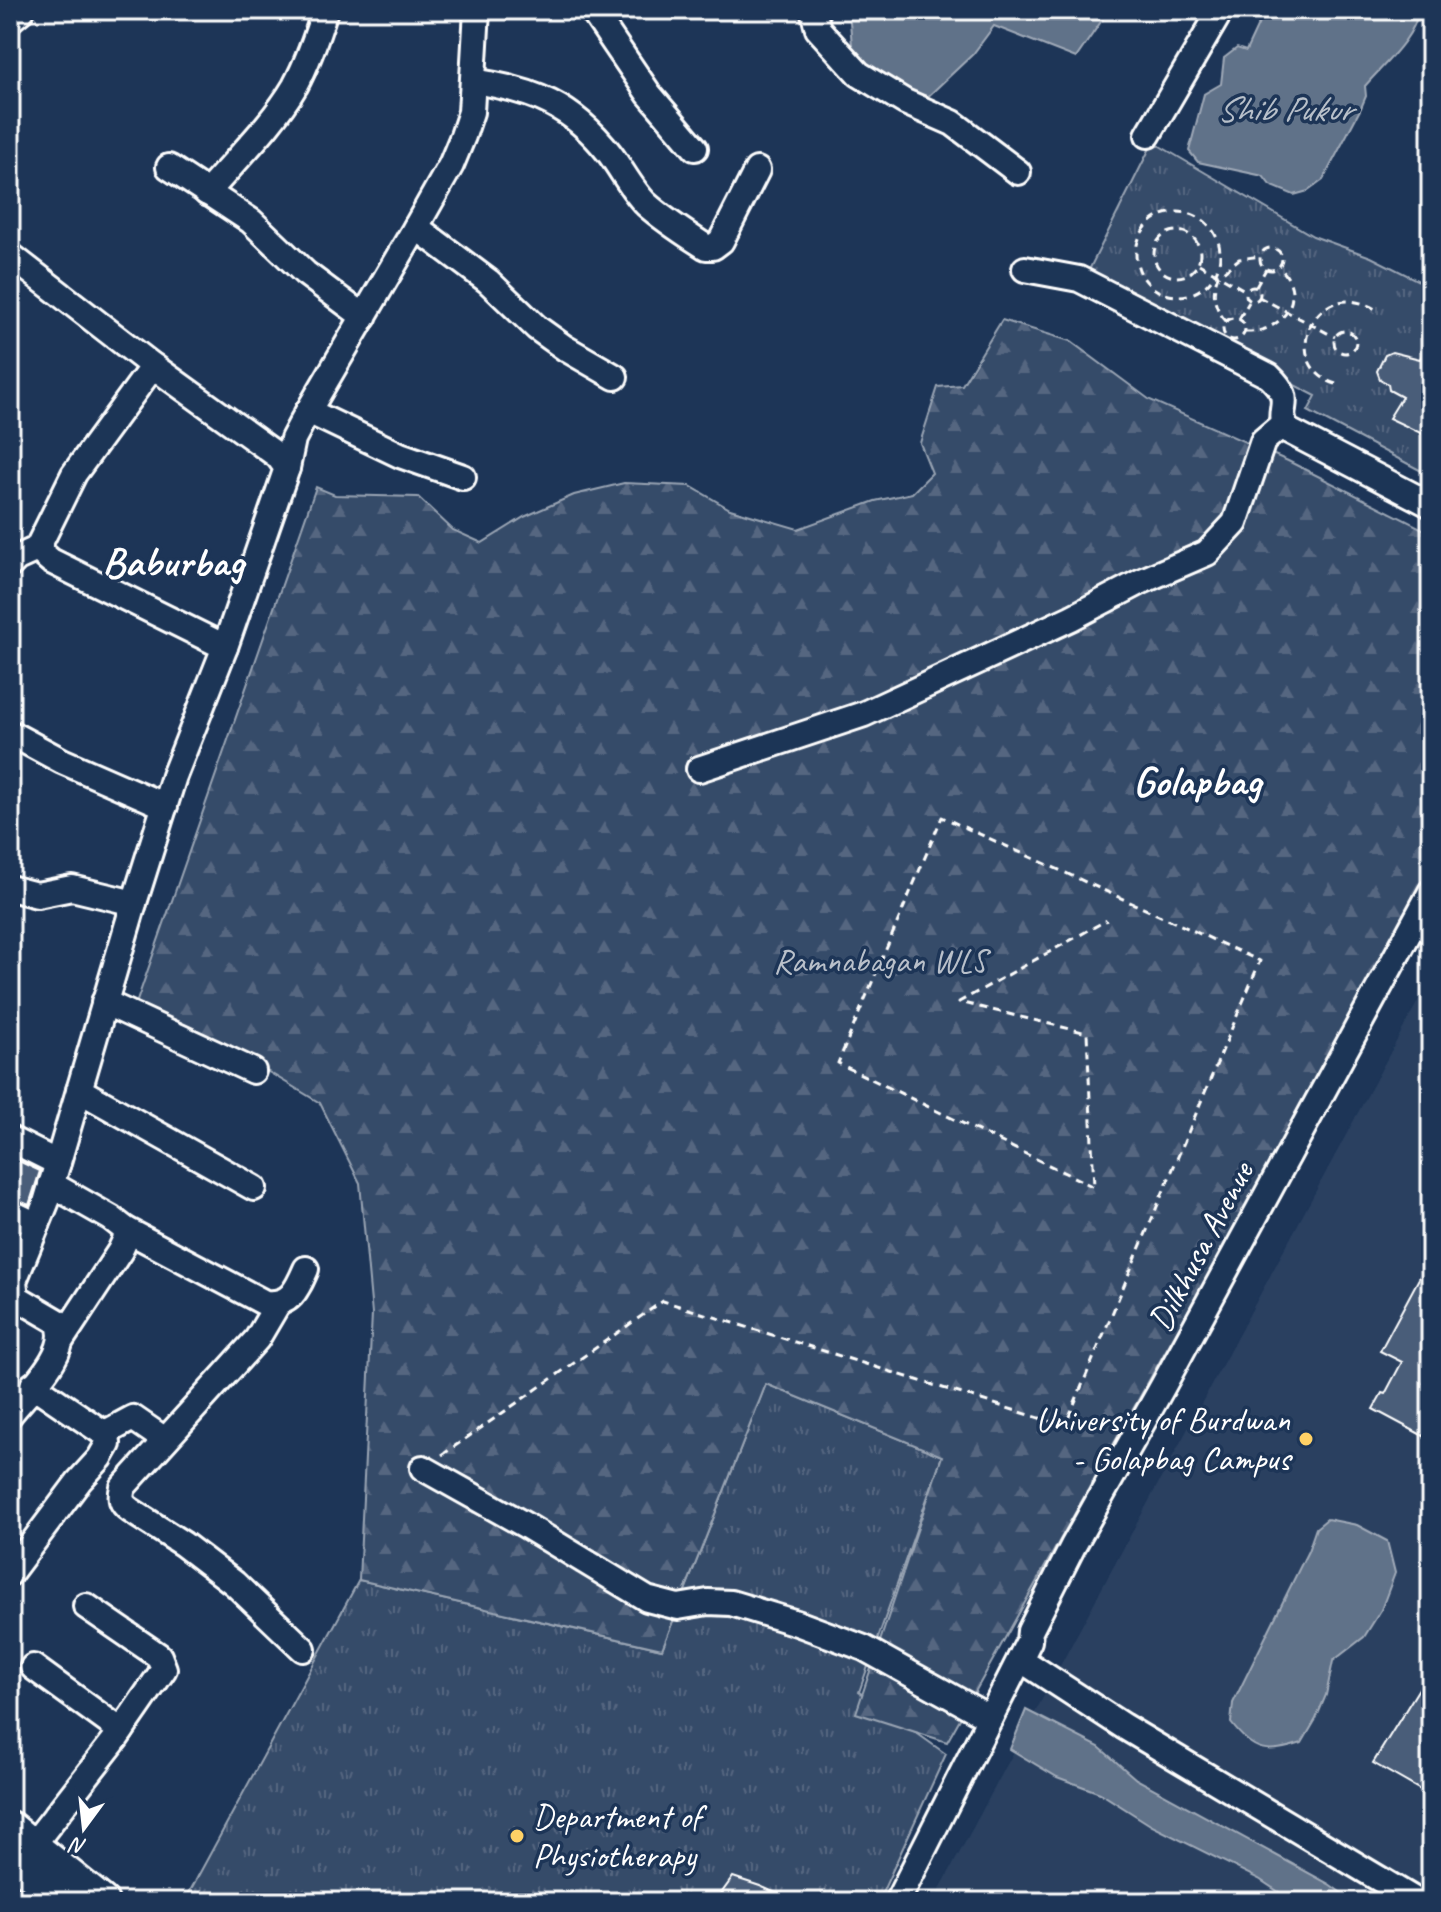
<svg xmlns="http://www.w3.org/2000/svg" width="1441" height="1912" font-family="Caveat,sans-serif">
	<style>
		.built { fill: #2a4161 }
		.grass { fill: url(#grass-tufts); stroke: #9aa5b4; stroke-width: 2 }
		.forest { fill: url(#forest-firs); stroke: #9aa5b4; stroke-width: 2 }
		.water { fill: #617289; stroke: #a0aab8; stroke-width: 2 }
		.building { fill: #4a5d79; stroke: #fff; stroke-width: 2 }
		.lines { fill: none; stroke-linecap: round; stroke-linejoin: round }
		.minor-casing { stroke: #fff; stroke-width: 30 }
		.major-casing { stroke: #fff; stroke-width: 38 }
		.path { stroke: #fff; stroke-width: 3; stroke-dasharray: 8 6; stroke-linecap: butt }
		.minor { stroke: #1d3557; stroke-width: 24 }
		.major { stroke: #1d3557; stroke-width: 32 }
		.poi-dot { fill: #ffd166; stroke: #1d3557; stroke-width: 3 }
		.labels { text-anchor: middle; stroke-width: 7; stroke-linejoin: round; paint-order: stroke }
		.park-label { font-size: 34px; fill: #b9c0ca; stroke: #1d3557 }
		.street-label { font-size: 34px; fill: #fff; stroke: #1d3557 }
		.poi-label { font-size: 34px; fill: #fff; stroke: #1d3557; text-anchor: end }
		.water-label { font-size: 36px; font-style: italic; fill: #b8c0ca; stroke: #1d3557 }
		.district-label { font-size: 42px; font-weight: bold; fill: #fff; stroke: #1d3557 }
	</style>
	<defs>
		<pattern id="grass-tufts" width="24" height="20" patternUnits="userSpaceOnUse" patternTransform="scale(2)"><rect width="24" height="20" fill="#364b69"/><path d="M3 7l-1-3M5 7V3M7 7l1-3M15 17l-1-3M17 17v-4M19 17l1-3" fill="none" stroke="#546680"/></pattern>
		<pattern id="forest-firs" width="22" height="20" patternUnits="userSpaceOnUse" patternTransform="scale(2)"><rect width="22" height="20" fill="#364b69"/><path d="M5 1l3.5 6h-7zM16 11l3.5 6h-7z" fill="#546680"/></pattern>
	</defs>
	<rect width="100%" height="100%" fill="#1d3557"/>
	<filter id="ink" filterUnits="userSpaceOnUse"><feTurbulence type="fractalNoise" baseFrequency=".0125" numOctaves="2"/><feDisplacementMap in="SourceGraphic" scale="16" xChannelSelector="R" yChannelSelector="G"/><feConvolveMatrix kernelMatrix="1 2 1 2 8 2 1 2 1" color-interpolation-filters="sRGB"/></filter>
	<g filter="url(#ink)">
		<polygon class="built" points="1431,977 1431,1902 933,1902"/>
		<g class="grass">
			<polygon points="1153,142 1313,236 1371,257 1431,287 1431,476 1308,411 1316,396 1085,278"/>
			<polygon points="766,1384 942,1456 859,1692 946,1754 878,1902 184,1902 359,1580 662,1649"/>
		</g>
		<polygon class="forest" points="1002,320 1070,341 1150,400 1288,461 1431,533 1431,876 947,1742 856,1713 942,1456 766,1384 662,1649 359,1580 372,1314 360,1183 320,1103 217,1041 136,1004 316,487 335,495 418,497 453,530 482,543 524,517 574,495 624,483 690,486 730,509 798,529 875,501 912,493 932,473 920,443 938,387 962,385"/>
		<g class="water">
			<polygon points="849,10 1109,10 1076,58 994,26 973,54 921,103 854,69"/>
			<path d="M1265,10H1419C1414,39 1384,64 1365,86L1366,96L1361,108L1323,180L1308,191L1294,195L1270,185L1263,176L1198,162L1189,151L1204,94L1221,84L1224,58L1237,48L1246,51Z"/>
			<path d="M1327,1519L1357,1525L1387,1541L1395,1573L1381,1610L1364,1637L1333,1661L1326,1695L1316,1719L1302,1743C1267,1754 1254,1753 1231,1723L1233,1703L1308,1551L1316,1528Z"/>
			<polygon points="1026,1710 1099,1747 1136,1779 1329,1884 1354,1902 1294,1902 1259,1879 1152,1826 1100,1793 1057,1777 1010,1749"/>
		</g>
		<g class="building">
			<polygon points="1431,338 1431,438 1389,418 1402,397 1389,390 1388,384 1380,379 1377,371 1385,355 1392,352 1420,359"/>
			<polygon points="10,1157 40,1171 29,1205 10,1197"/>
			<polygon points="1431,1256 1431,1370 1424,1383 1431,1387 1431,1440 1373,1409 1382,1393 1385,1394 1402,1362 1380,1351"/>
			<polygon points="1431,1669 1431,1796 1373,1763"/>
			<polygon points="733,1877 760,1886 796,1902 715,1902"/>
		</g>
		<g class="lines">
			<g class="minor-casing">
				<g id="minor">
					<polyline points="592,10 649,94 695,148"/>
					<polyline points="813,10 818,29 859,74 905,102 953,123 1018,172"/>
					<polyline points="10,20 22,10"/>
					<path d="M473,81C533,90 572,105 610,154C622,170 632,190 646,204C665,221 686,234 706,247H713L721,241L757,170"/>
					<polyline points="1148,135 1221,10"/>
					<polyline points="169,167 251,221 305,273 364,317"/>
					<path d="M207,193C237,158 272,125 295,86C308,62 317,36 325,10"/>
					<polyline points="416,227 488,281 537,328 565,348 615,377"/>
					<path d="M10,255L153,366L278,456L287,468L225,647L174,776L134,903L46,1203L14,1281L16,1297L57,1321C75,1349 27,1392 10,1414"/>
					<path d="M1025,269L1079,279L1269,376C1298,403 1273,407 1287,430L1431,505"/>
					<polyline points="153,366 74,474 37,549 51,561 225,647"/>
					<polyline points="308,411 400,455 463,477"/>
					<polyline points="287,468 293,439 303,420 416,227 451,165 463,136 471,112 477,10"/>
					<polyline points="10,565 17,558 37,549"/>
					<polyline points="10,733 62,761 165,806"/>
					<polyline points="699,769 864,714 1071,618 1142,581 1207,553 1235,523 1263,441 1283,424"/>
					<polyline points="10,888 37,895 72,888 134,903"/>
					<polyline points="104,1002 253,1071"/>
					<polyline points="79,1090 254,1188"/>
					<polyline points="10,1139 58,1163"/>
					<polyline points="51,1184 111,1218 125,1229 126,1238 120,1251 62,1339"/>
					<polyline points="10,1212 37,1225"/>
					<path d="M125,1229L265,1303C290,1306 297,1290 306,1269"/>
					<path d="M277,1305L257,1339L123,1487C120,1499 121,1503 130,1510L183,1544L234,1583L303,1649"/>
					<polyline points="33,1385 99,1430 107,1432 133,1418 165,1440"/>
					<polyline points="423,1468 525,1525 647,1599 678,1607 708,1602 731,1603 797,1623 864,1648 990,1718"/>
					<polyline points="10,1573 79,1481 100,1458 108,1444 107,1432"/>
					<polyline points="1020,1659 1123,1726 1418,1902"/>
					<polyline points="33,1667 121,1731"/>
					<polyline points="32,1846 117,1737 164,1669 159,1656 86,1606"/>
					<polyline points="897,1902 1029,1641 1030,1631 1073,1546 1163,1386 1431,892"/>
				</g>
			</g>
			<g class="major-casing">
				<g id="major">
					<polyline points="10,1828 102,1902"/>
					<polyline points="10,1857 49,1888"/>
				</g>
			</g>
			<g class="path">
				<circle cx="1178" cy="254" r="42"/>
				<circle cx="1177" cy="254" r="23"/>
				<circle cx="1271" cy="259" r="11"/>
				<polyline points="1199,264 1246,291"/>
				<circle cx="1253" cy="294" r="7"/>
				<polyline points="1256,287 1266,269"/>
				<polyline points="1259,297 1335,337"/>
				<circle cx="1234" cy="329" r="11"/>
				<polyline points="1239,319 1249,302"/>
				<path d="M1226,321C1214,308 1211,293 1218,276L1239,259L1261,256"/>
				<circle cx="1345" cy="342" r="11"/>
				<path d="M1245,332C1281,334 1310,296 1279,267"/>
				<path d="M1336,384C1277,366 1313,272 1377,310"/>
				<polyline points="442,1455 663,1301 1065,1426 1260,961 942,817 838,1063 1094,1187 1087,1033 959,1002 1107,920"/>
			</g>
			<use href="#minor" class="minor"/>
			<use href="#major" class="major"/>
		</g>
	</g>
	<g class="poi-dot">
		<circle cx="1306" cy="1439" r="8"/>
		<circle cx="517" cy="1836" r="8"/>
	</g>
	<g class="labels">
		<g class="park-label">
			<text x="880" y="972">Ramnabagan WLS</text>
		</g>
		<g class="street-label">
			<text transform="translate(1200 1246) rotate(-62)" y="12">Dilkhusa Avenue</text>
		</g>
		<g class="poi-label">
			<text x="1290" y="1431">University of Burdwan<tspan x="1290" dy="39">- Golapbag Campus</tspan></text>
			<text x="533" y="1828" text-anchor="start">Department of<tspan x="533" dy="39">Physiotherapy</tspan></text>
		</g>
		<g class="water-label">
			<text x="1284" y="121">Shib Pukur</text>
		</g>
		<g class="district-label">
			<text x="173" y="576">Baburbag</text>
			<text x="1197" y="795">Golapbag</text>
		</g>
	</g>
	<rect width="1441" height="1912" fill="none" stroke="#1d3557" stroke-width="40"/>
	<rect x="20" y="20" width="1401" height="1872" fill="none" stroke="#fff" stroke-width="3" filter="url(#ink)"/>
	<g transform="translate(84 1828) rotate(195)" stroke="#1d3557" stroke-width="6" paint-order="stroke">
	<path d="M0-6L14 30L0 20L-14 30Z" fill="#ffffff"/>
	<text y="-12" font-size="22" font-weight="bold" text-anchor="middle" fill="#ffffff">N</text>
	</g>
</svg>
